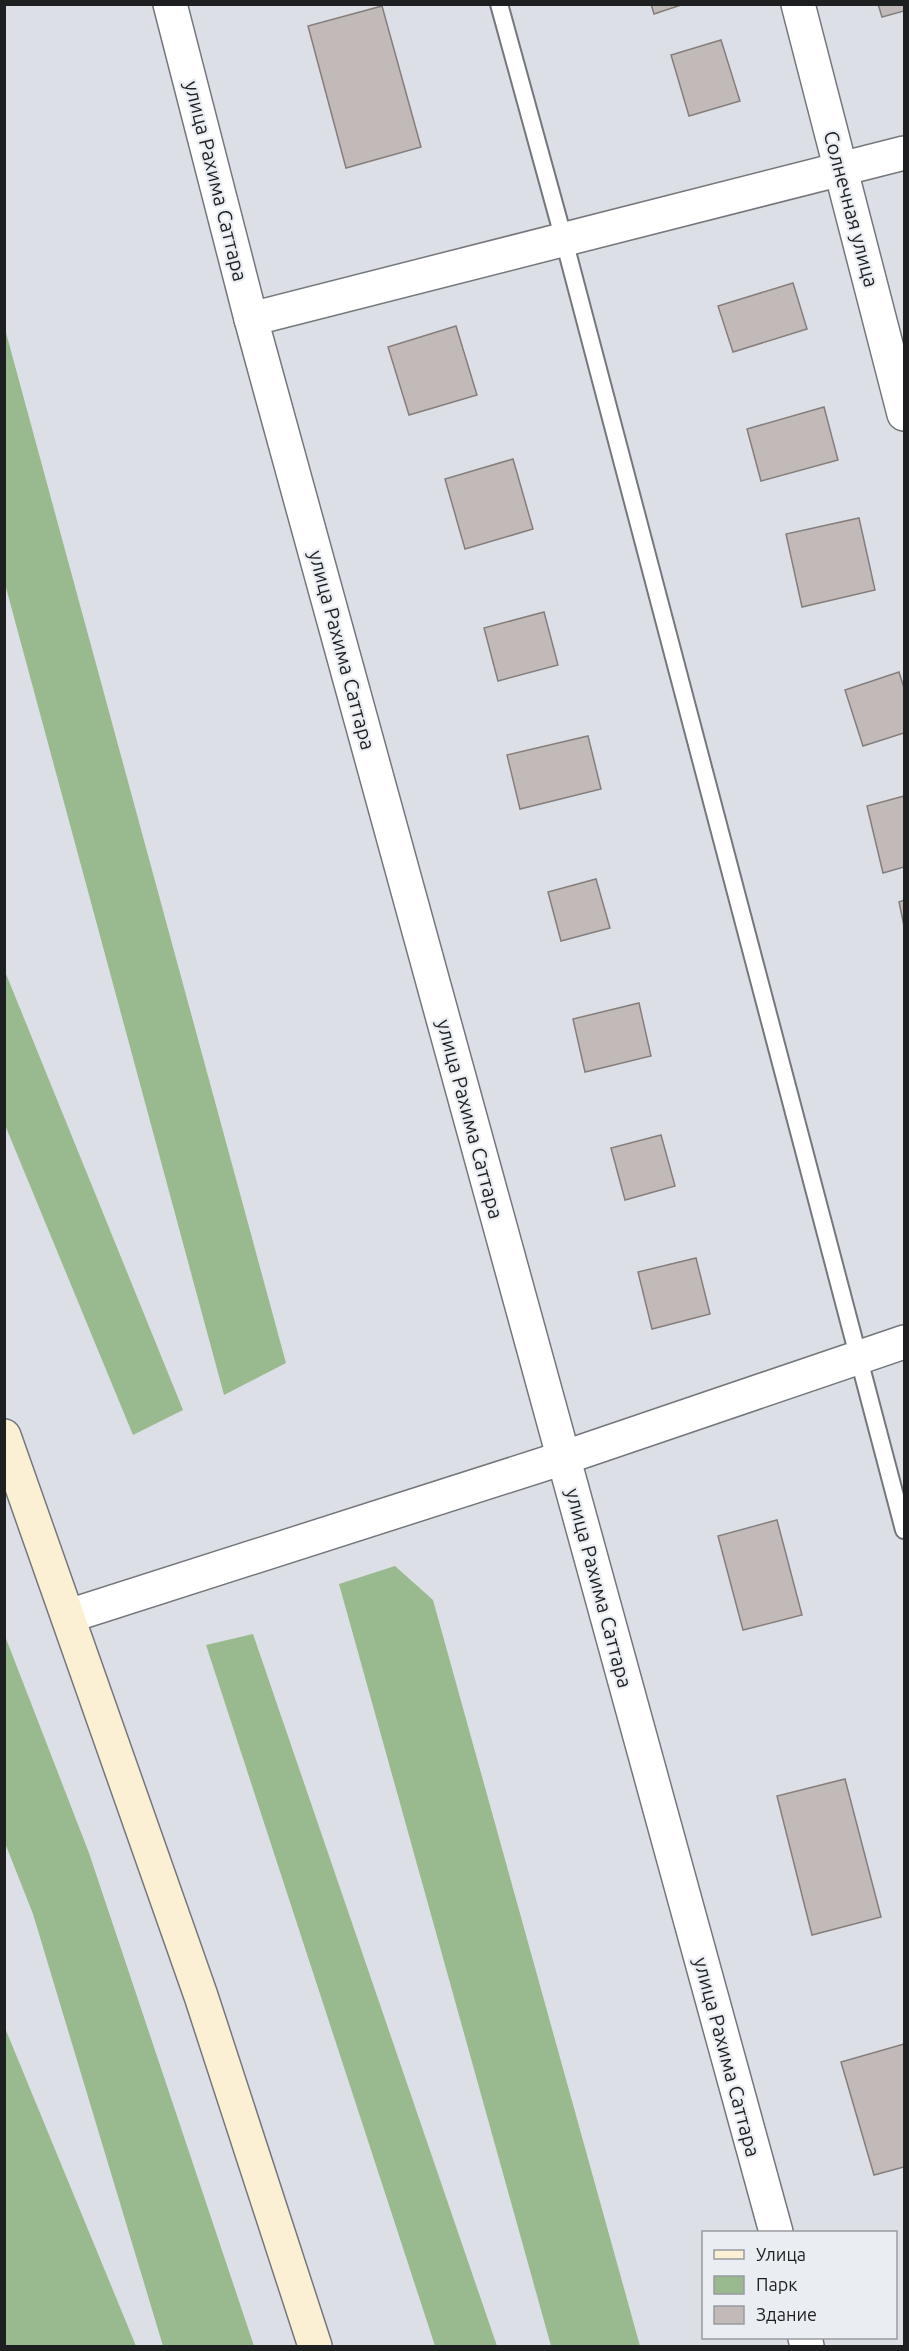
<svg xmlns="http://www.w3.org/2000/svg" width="909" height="2351" font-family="Ubuntu,sans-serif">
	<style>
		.green { fill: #99b98f }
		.building { fill: #c1bab8; stroke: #857e7d; stroke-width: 1.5 }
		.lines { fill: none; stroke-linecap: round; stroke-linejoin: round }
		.service-casing { stroke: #74777c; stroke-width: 20 }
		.minor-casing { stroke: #74777c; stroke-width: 36 }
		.secondary-casing { stroke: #74777c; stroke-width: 36 }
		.service { stroke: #fff; stroke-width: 16 }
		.minor { stroke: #fff; stroke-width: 33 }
		.secondary { stroke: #fbf0d4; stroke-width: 33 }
		.labels { text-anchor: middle; stroke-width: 4.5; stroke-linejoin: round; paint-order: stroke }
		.street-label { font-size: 20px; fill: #1e1f21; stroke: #eaeef3 }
	</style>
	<rect width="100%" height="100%" fill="#dce0e6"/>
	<g class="green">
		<polygon points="5,329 286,1363 224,1395 5,584"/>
		<polygon points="4,969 183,1410 133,1435 5,1125"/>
		<polygon points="395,1566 433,1600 640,2346 551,2346 339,1584"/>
		<polygon points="253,1634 497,2346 435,2346 206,1645"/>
		<polygon points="5,1636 89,1853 254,2346 163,2346 33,1914 5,1843"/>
		<polygon points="5,2028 136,2346 5,2346"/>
	</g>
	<g class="building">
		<polygon points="651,4 684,4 654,14"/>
		<polygon points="878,4 904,4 904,11 882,17"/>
		<polygon points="382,6 421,147 346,168 308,26"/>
		<polygon points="721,40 740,101 689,116 671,55"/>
		<polygon points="793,283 807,329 733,352 718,306"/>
		<polygon points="456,326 477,395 409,415 388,347"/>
		<polygon points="824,407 838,460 761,481 747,429"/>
		<polygon points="513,459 533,529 465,549 445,479"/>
		<polygon points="859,518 875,590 802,607 786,534"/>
		<polygon points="544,612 558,665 498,681 484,628"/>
		<polygon points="899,672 904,688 904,733 863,746 845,690"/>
		<polygon points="588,736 601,789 520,809 507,755"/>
		<polygon points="904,796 904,867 883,873 867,806"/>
		<polygon points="596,879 610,928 561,941 548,892"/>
		<polygon points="904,900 904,926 899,902"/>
		<polygon points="639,1003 651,1056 585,1072 573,1019"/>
		<polygon points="661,1135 675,1186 625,1200 611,1148"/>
		<polygon points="696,1258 710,1314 652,1329 638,1272"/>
		<polygon points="777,1520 802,1615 743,1630 718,1536"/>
		<polygon points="845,1779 881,1917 812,1935 777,1796"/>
		<polygon points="904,2044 904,2167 874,2175 841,2062"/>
	</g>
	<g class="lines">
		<g class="service-casing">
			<polyline id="service" points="499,4 564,240 904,1530"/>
		</g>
		<g class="minor-casing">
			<g id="minor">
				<polyline points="170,4 251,319 776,2232"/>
				<polyline points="798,4 904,414"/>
				<polyline points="251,319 904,153"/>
				<polyline points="69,1616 563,1458 904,1342"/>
				<polyline points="805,2338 807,2346"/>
			</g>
		</g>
		<g class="secondary-casing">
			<polyline id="secondary" points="4,1436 201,1996 315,2346"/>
		</g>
		<use href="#service" class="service"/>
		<use href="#minor" class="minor"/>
		<use href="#secondary" class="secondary"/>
	</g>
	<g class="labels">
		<g class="street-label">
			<text transform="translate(216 181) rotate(76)" y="7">улица Рахима Саттара</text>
			<text transform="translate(851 209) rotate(75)" y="7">Солнечная улица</text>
			<text transform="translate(342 650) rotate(75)" y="7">улица Рахима Саттара</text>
			<text transform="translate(470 1119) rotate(75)" y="7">улица Рахима Саттара</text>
			<text transform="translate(599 1588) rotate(75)" y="7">улица Рахима Саттара</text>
			<text transform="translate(727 2057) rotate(75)" y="7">улица Рахима Саттара</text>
		</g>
	</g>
	<rect width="909" height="2351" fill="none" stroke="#1e1f21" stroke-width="12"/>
	<rect x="702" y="2231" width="195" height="108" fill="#eaeef3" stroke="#989b9f" stroke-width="1.5"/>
	<rect x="714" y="2250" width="30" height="9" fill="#fbf0d4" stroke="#989b9f" stroke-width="1.5"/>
	<text x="756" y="2261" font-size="18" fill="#1e1f21">Улица</text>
	<rect x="714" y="2276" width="30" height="18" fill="#99b98f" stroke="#989b9f" stroke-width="1.5"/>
	<text x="756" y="2291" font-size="18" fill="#1e1f21">Парк</text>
	<rect x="714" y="2306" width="30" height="18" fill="#c1bab8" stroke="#989b9f" stroke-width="1.5"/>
	<text x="756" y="2321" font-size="18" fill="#1e1f21">Здание</text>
</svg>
